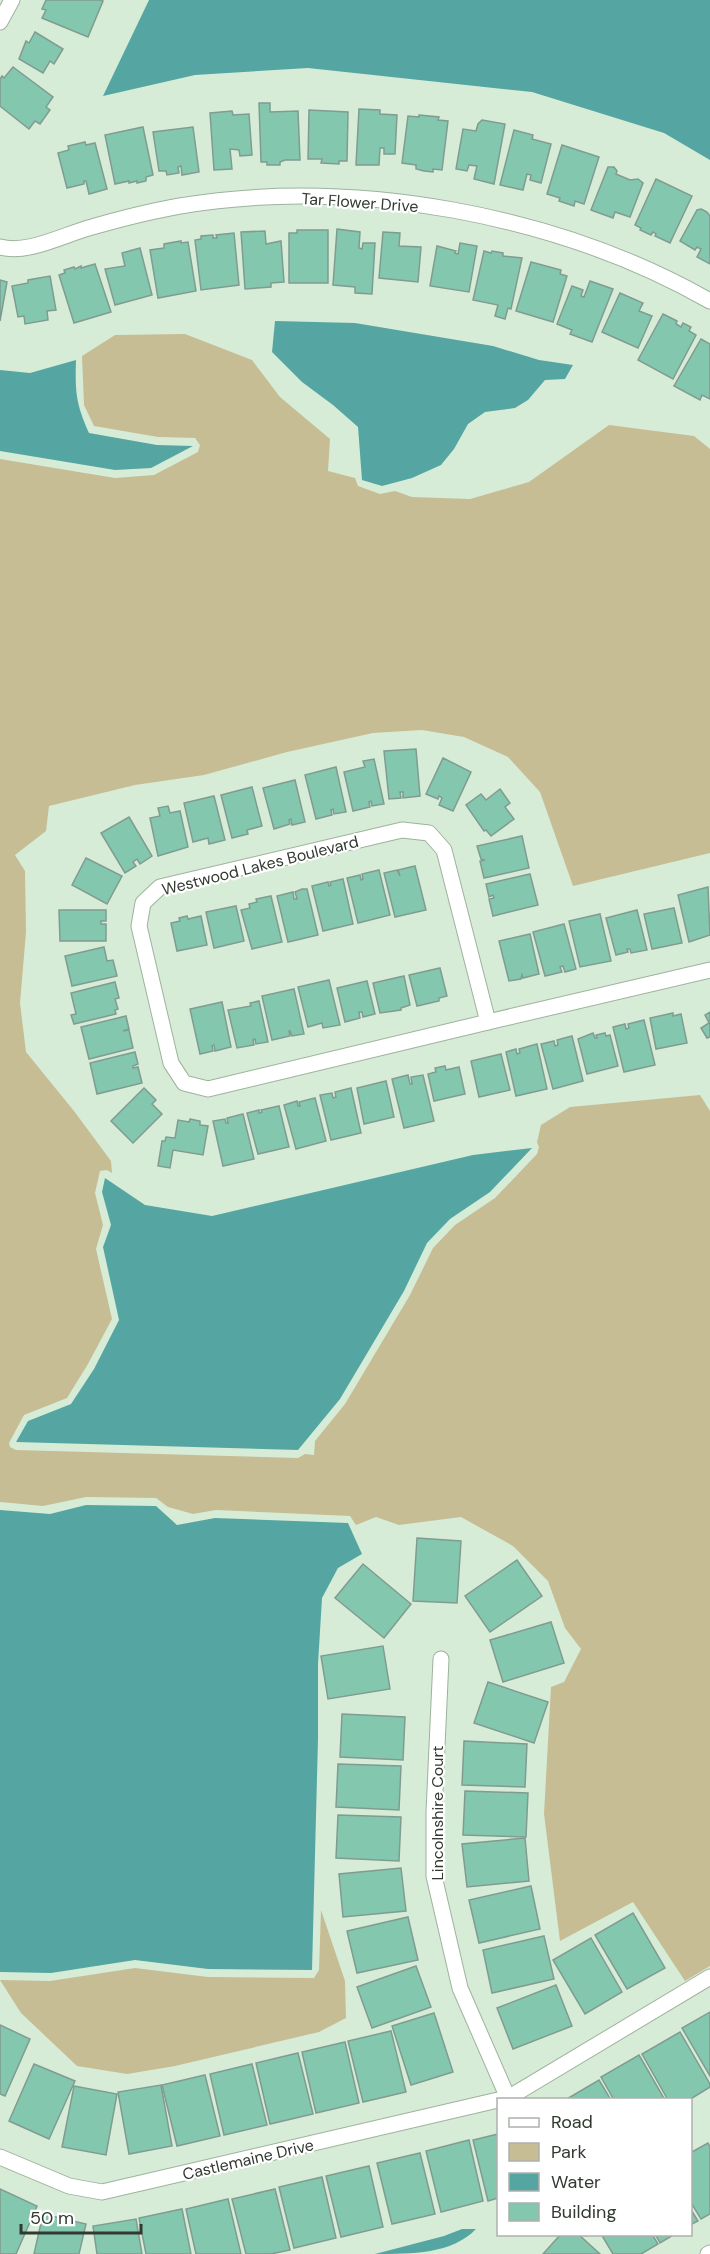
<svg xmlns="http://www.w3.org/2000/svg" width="710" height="2254" font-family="'DM Sans',sans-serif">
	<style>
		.green { fill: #c6bd95 }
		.water { fill: #55a5a3 }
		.building { fill: #83c7ae; stroke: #809c91; stroke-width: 1.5 }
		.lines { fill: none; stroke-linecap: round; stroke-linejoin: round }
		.minor-casing { stroke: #9eb29e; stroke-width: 17 }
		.minor { stroke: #fff; stroke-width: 15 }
		.labels { text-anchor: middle; stroke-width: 4.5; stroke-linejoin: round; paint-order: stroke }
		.street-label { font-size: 16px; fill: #313931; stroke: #fff }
	</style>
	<rect width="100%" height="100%" fill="#d7ecd7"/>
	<g class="green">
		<polygon points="185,334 252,360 280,397 330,439 328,471 355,478 358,486 380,494 395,491 412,497 470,499 529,482 609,425 694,436 710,449 710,853 573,886 540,792 508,757 464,737 422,730 373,733 287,752 204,775 135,785 49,806 46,831 15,855 25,871 26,932 20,1003 26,1052 74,1111 111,1161 112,1173 107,1170 100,1171 95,1193 103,1225 96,1249 112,1319 88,1364 67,1398 24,1415 9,1443 10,1447 16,1450 298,1458 305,1454 314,1455 315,1441 345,1404 410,1295 433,1248 455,1225 495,1198 537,1154 539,1147 537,1142 541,1125 570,1107 700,1095 710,1111 710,1966 685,1981 633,1902 560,1941 544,1814 551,1687 564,1682 581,1649 565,1628 548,1581 513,1546 461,1517 399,1525 376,1517 356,1525 350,1516 216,1510 193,1514 168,1507 156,1498 86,1497 43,1506 0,1502 0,459 115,478 154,475 198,452 200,445 195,438 158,437 94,426 84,405 82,356 115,335"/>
		<polygon points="321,1910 345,1981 346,2018 319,2032 175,2066 127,2074 77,2066 21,2013 0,1980 50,1981 135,1968 208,1977 314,1978 319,1970"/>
	</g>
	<g class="water">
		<polygon points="149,0 710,0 710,160 664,133 532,92 308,68 195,75 103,96"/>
		<polygon points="275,321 355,323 493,346 539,360 573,365 565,379 545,380 528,400 515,408 485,412 468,424 454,449 441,465 412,478 382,486 362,480 358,427 333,405 302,382 272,352"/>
		<path d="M76,360C75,392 76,404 89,433L157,445L193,446L151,468L115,470L0,451V370L30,373Z"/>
		<polygon points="532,1148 490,1192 450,1219 427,1243 404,1291 340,1399 298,1450 16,1442 28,1421 71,1404 94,1369 119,1320 103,1247 111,1225 102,1192 105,1178 145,1205 212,1216 473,1155"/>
		<polygon points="86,1505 156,1506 177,1525 215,1518 348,1523 362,1554 338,1568 322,1598 318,1664 318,1739 312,1970 208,1969 135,1960 51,1973 0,1972 0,1510 50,1514"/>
		<path d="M462,2229H476C452,2254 412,2254 375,2254L444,2236Z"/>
	</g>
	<g class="building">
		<polygon points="46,0 101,0 103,1 88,37 42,18 46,10 42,9"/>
		<polygon points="35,32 63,49 54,64 50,61 43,73 19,59 26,41 29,43"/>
		<polygon points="13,67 53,97 46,107 50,110 40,124 35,121 29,129 0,106 0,79 2,76 4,78"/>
		<polygon points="259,103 270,103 270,112 298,111 300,160 285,160 280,162 280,165 267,165 267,162 261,162"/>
		<polygon points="359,109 380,110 380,114 397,115 395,154 384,154 384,148 380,148 379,165 356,165"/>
		<polygon points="309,110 348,112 347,161 339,161 339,164 321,163 322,159 308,159"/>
		<polygon points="232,111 233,115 249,114 252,155 240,156 239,150 230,149 232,169 214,170 210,113"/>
		<polygon points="419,115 439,117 438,120 448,121 442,170 433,169 433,172 424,171 416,169 416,165 402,163 408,116 419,117"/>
		<polygon points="482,120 505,124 494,184 474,179 477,166 469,165 467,171 456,169 463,129 476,131 478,124"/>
		<polygon points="143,127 153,175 146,177 146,181 137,183 137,181 129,183 129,181 115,184 105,135"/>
		<polygon points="193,127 199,172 182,175 181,166 178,167 179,173 167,175 166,171 159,171 153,132"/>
		<polygon points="514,130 533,135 532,139 551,144 541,183 530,180 531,175 527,174 523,190 500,185"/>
		<polygon points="85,142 86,145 95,143 107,189 89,194 86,181 84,181 84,184 67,188 58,153 69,150 68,146"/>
		<polygon points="562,145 599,157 584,204 575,201 574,206 559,201 560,198 547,194"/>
		<polygon points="608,167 614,167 617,171 616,174 630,180 638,179 643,183 630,217 615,212 613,218 591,210"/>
		<polygon points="656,179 692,196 670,243 655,236 656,234 653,232 651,235 640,230 641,228 635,225"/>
		<polygon points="701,209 707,212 710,216 710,264 697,257 701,249 697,247 695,250 680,241 697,210"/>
		<polygon points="337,229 360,232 359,248 362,249 363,243 375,243 372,294 355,293 355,287 333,285"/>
		<polygon points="297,230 328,230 328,283 289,283 289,233 297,233"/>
		<polygon points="265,231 266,244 281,241 284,282 271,283 271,287 245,289 241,232"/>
		<polygon points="383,232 400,233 399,246 421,247 418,282 379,278"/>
		<polygon points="234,233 239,285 201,290 195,240 201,239 201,236 213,235 213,238 217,238 216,235"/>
		<polygon points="181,241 181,243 188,242 196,291 158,298 150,250 164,248 164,244"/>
		<polygon points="460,243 477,246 469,292 430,286 437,246 456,251 455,253 458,254"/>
		<polygon points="140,248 152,295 115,305 105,269 125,266 122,253"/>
		<polygon points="484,251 491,253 492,251 503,253 503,256 522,258 511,309 508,308 505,319 495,316 498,305 473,300"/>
		<polygon points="531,262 561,270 560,274 567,276 553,322 516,311"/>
		<polygon points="95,264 111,312 74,323 59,275 65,273 64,270 74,267 75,269 81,266 81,268"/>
		<polygon points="50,276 56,310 47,311 48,320 25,324 24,316 18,317 12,286 28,283 28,280"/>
		<polygon points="0,280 7,282 0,321"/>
		<polygon points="590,281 613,289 592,342 570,334 572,330 557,324 572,286 583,290 581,296 584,297"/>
		<polygon points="620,293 643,303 639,311 652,316 638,348 602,332"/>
		<polygon points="663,314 677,321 676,324 681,327 683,323 691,327 689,331 696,335 673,379 638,360"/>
		<polygon points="701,339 710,344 710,399 702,395 700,400 674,386"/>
		<polygon points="416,749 420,796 403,798 403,792 400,792 401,798 389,799 384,751"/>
		<polygon points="443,758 471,772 453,811 439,805 442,798 439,796 438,799 426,794"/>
		<polygon points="374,759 384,804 372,806 371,801 369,802 370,807 353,811 344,772 365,767 363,761"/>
		<polygon points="336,767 346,812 334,814 333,809 331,810 332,815 316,819 305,775"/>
		<polygon points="295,780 305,822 292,825 291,819 289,820 290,824 274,829 263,788"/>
		<polygon points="252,787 262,826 247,830 248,834 232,838 221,795"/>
		<polygon points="500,789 510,803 505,807 514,819 491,836 486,830 484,831 466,805 481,794 486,800"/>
		<polygon points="214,796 225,840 209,844 208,838 193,842 184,803"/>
		<polygon points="168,806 170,813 180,811 188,847 158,856 150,818 160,816 158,808"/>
		<polygon points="129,817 152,856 140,864 137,859 133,862 136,866 125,873 101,833"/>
		<polygon points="522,836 529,868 484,878 480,861 485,860 481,859 477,846"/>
		<polygon points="86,858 122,876 107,904 72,885"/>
		<polygon points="415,866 426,910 395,917 384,873 397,870 400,876 398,870"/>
		<polygon points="379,870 390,915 358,923 347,878 360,875 361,880 363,879 362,874"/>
		<polygon points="530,874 538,905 493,916 489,899 494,898 493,895 489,897 486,884"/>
		<polygon points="343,879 353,924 323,931 312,886 328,882 329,886 331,885 330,882"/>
		<polygon points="708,887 710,935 689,942 678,895"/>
		<polygon points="302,889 307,889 318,935 288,942 277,896 293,892 294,899 297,899 295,892"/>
		<polygon points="271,896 282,942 252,949 241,910 250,908 249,904 257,902 256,899"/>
		<polygon points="236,906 244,941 214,948 206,912"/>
		<polygon points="674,908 682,943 652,949 644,914"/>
		<polygon points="59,910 106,910 106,921 101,921 101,924 106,924 106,941 60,941"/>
		<polygon points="637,910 647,950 631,953 630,949 627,949 628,952 616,955 606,918"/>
		<polygon points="600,914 611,961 580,967 569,921"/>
		<polygon points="187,916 188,919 201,916 207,945 177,951 171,923 180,921 179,918"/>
		<polygon points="564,924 576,969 565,972 563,966 560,967 562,972 545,976 533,932"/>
		<polygon points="530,934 539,974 523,978 522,975 521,979 509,981 499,941"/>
		<polygon points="104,947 107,961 113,960 117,976 72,986 65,956"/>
		<polygon points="440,968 447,996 439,998 439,1001 417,1006 409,975"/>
		<polygon points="404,976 410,1005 401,1008 401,1010 380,1013 373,983"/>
		<polygon points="329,980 340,1025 323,1028 322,1023 308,1027 298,987"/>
		<polygon points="367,981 375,1014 363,1017 362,1012 359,1012 360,1018 345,1022 337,988"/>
		<polygon points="115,982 119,998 115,999 118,1009 115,1010 116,1014 74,1024 71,1015 76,1014 71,993"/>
		<polygon points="294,989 304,1034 292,1036 290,1031 289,1031 290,1036 272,1040 262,996"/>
		<polygon points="259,1001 268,1042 256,1044 255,1039 253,1040 254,1045 237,1048 228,1010 251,1006 250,1003"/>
		<polygon points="222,1002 231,1047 215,1051 214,1045 212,1046 213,1051 200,1054 190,1009"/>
		<polygon points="710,1012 710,1037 707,1038 701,1028 709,1023 705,1015"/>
		<polygon points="673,1013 673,1016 681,1014 687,1043 656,1049 650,1018"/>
		<polygon points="126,1016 129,1029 123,1031 129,1030 133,1048 89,1059 81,1027"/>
		<polygon points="644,1020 655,1065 624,1072 613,1027 625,1024 626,1029 629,1028 628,1024"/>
		<polygon points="593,1033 595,1038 597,1038 596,1035 605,1033 606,1036 610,1035 618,1066 587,1074 578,1039"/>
		<polygon points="572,1036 583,1081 553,1089 541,1044 554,1041 555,1046 558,1045 557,1040"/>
		<polygon points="537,1044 547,1089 516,1096 506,1052 516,1049 517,1054 520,1053 519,1049"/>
		<polygon points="135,1052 138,1064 133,1066 133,1068 138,1067 142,1083 97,1094 90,1063"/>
		<polygon points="501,1054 510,1090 479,1097 471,1061"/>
		<polygon points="445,1066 446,1070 459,1067 465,1094 434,1101 428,1074 436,1072 435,1068"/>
		<polygon points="408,1075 410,1084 412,1084 411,1077 423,1075 434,1121 404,1128 392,1079"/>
		<polygon points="386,1081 394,1117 364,1124 357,1088"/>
		<polygon points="144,1088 156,1100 152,1104 162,1114 133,1143 111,1121"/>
		<polygon points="351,1088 361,1133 331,1140 320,1095 332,1093 333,1098 336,1097 335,1092"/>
		<polygon points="315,1098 326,1141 296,1149 284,1105 297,1101 298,1106 300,1106 299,1102"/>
		<polygon points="279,1106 289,1147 258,1154 247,1113 259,1110 259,1113 262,1112 261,1110"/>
		<polygon points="243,1114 254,1159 223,1166 213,1121 225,1119 226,1123 228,1123 227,1118"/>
		<polygon points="190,1119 200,1121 200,1125 208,1126 203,1155 173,1150 170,1168 158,1166 162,1141 165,1141 166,1137 175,1138 178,1120 189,1122"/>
		<polygon points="417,1538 461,1541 457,1603 413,1601"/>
		<polygon points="517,1560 542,1596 490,1632 465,1596"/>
		<polygon points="363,1564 411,1604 384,1638 335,1598"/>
		<polygon points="551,1622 564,1663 503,1682 490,1640"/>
		<polygon points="383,1646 390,1689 328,1699 321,1656"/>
		<polygon points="488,1682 548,1702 534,1743 474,1723"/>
		<polygon points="342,1714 405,1717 403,1760 340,1757"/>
		<polygon points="464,1741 527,1744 525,1787 462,1785"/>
		<polygon points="338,1764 401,1766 399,1810 336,1807"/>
		<polygon points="465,1791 528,1793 526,1837 463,1835"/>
		<polygon points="338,1815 401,1817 399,1861 336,1858"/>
		<polygon points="525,1838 529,1881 467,1887 462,1844"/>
		<polygon points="401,1868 406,1911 343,1917 339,1874"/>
		<polygon points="531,1886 540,1929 479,1943 469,1900"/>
		<polygon points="633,1913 665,1968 627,1989 595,1935"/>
		<polygon points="408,1917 418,1960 357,1973 347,1931"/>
		<polygon points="544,1936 554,1979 492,1993 483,1950"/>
		<polygon points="591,1938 622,1992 585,2014 553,1960"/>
		<polygon points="416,1966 431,2007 372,2028 357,1987"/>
		<polygon points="556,1985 572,2026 513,2049 497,2008"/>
		<polygon points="710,2012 710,2076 682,2028"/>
		<polygon points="434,2013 453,2072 411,2085 392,2026"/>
		<polygon points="0,2025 30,2039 5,2096 0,2094"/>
		<polygon points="391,2031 406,2092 363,2102 348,2041"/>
		<polygon points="680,2032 710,2084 710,2087 689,2100 668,2100 642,2054"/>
		<polygon points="345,2042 359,2103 316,2113 302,2052"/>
		<polygon points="298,2053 313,2114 270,2124 256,2063"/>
		<polygon points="639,2055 665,2100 614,2100 601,2077"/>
		<polygon points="34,2064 75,2081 49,2139 9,2121"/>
		<polygon points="252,2064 267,2125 224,2135 210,2074"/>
		<polygon points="205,2075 220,2136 177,2146 162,2085"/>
		<polygon points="599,2080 611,2100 565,2100"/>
		<polygon points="161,2085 172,2146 129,2154 118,2092"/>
		<polygon points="74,2086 117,2094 106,2155 62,2147"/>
		<polygon points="498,2134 498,2198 488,2201 473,2140"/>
		<polygon points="469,2140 483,2201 441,2212 426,2151"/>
		<polygon points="708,2143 710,2147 710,2214 701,2219 690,2201 690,2153"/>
		<polygon points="420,2153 435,2214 392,2224 377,2163"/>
		<polygon points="369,2166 383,2227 341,2237 326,2176"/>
		<polygon points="322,2177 336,2238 294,2248 279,2187"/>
		<polygon points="0,2189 37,2206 16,2254 0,2254"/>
		<polygon points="275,2189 290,2250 271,2254 246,2254 232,2199"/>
		<polygon points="228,2199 241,2254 196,2254 186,2209"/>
		<polygon points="690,2208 698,2221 690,2225"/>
		<polygon points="182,2209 191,2254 146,2254 139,2218"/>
		<polygon points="43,2214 86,2224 79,2254 34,2254"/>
		<polygon points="136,2219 142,2254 97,2254 93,2226"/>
		<polygon points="561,2234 578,2234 600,2254 543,2254"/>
		<polygon points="601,2234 652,2234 658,2244 641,2254 613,2254"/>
		<polygon points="655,2234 675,2234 660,2243"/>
	</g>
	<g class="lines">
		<g class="minor-casing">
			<g id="minor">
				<polyline points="0,22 12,0"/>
				<path d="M0,247C27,255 65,234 92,227C120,219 151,211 180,206C354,177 557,214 710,301"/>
				<polygon points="402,830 429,833 444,850 488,1022 208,1089 184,1083 171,1063 139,926 143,903 160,887"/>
				<polyline points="488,1022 710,970"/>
				<polyline points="441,1659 434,1812 434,1876 460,1988 508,2098"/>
				<polyline points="501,2100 508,2098 710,1977"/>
				<polyline points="0,2157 69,2186 102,2192 498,2100"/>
				<polyline points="708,2254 710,2253"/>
			</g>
		</g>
		<use href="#minor" class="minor"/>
	</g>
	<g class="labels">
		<g class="street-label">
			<text transform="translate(360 202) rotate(4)" y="6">Tar Flower Drive</text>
			<text transform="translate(260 865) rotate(-14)" y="6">Westwood Lakes Boulevard</text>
			<text transform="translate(437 1813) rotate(-90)" y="6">Lincolnshire Court</text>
			<text transform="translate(248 2159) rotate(-13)" y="6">Castlemaine Drive</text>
		</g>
	</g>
	<rect x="497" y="2098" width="195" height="138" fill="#ffffff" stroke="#adb0ad" stroke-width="1.5"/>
	<rect x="509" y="2118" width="30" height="9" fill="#ffffff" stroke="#adb0ad" stroke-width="1.5"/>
	<text x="551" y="2128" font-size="18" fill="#313931">Road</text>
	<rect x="509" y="2143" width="30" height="18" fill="#c6bd95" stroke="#adb0ad" stroke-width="1.5"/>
	<text x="551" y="2158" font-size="18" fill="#313931">Park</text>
	<rect x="509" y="2173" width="30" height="18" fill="#55a5a3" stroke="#adb0ad" stroke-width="1.5"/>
	<text x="551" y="2188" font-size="18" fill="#313931">Water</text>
	<rect x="509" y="2203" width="30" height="18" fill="#83c7ae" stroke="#adb0ad" stroke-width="1.5"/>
	<text x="551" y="2218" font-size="18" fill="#313931">Building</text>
	<path d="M21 2224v9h120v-9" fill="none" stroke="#313931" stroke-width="3"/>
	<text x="30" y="2224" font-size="18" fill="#313931" stroke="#ffffff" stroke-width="4.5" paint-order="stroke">50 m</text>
</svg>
